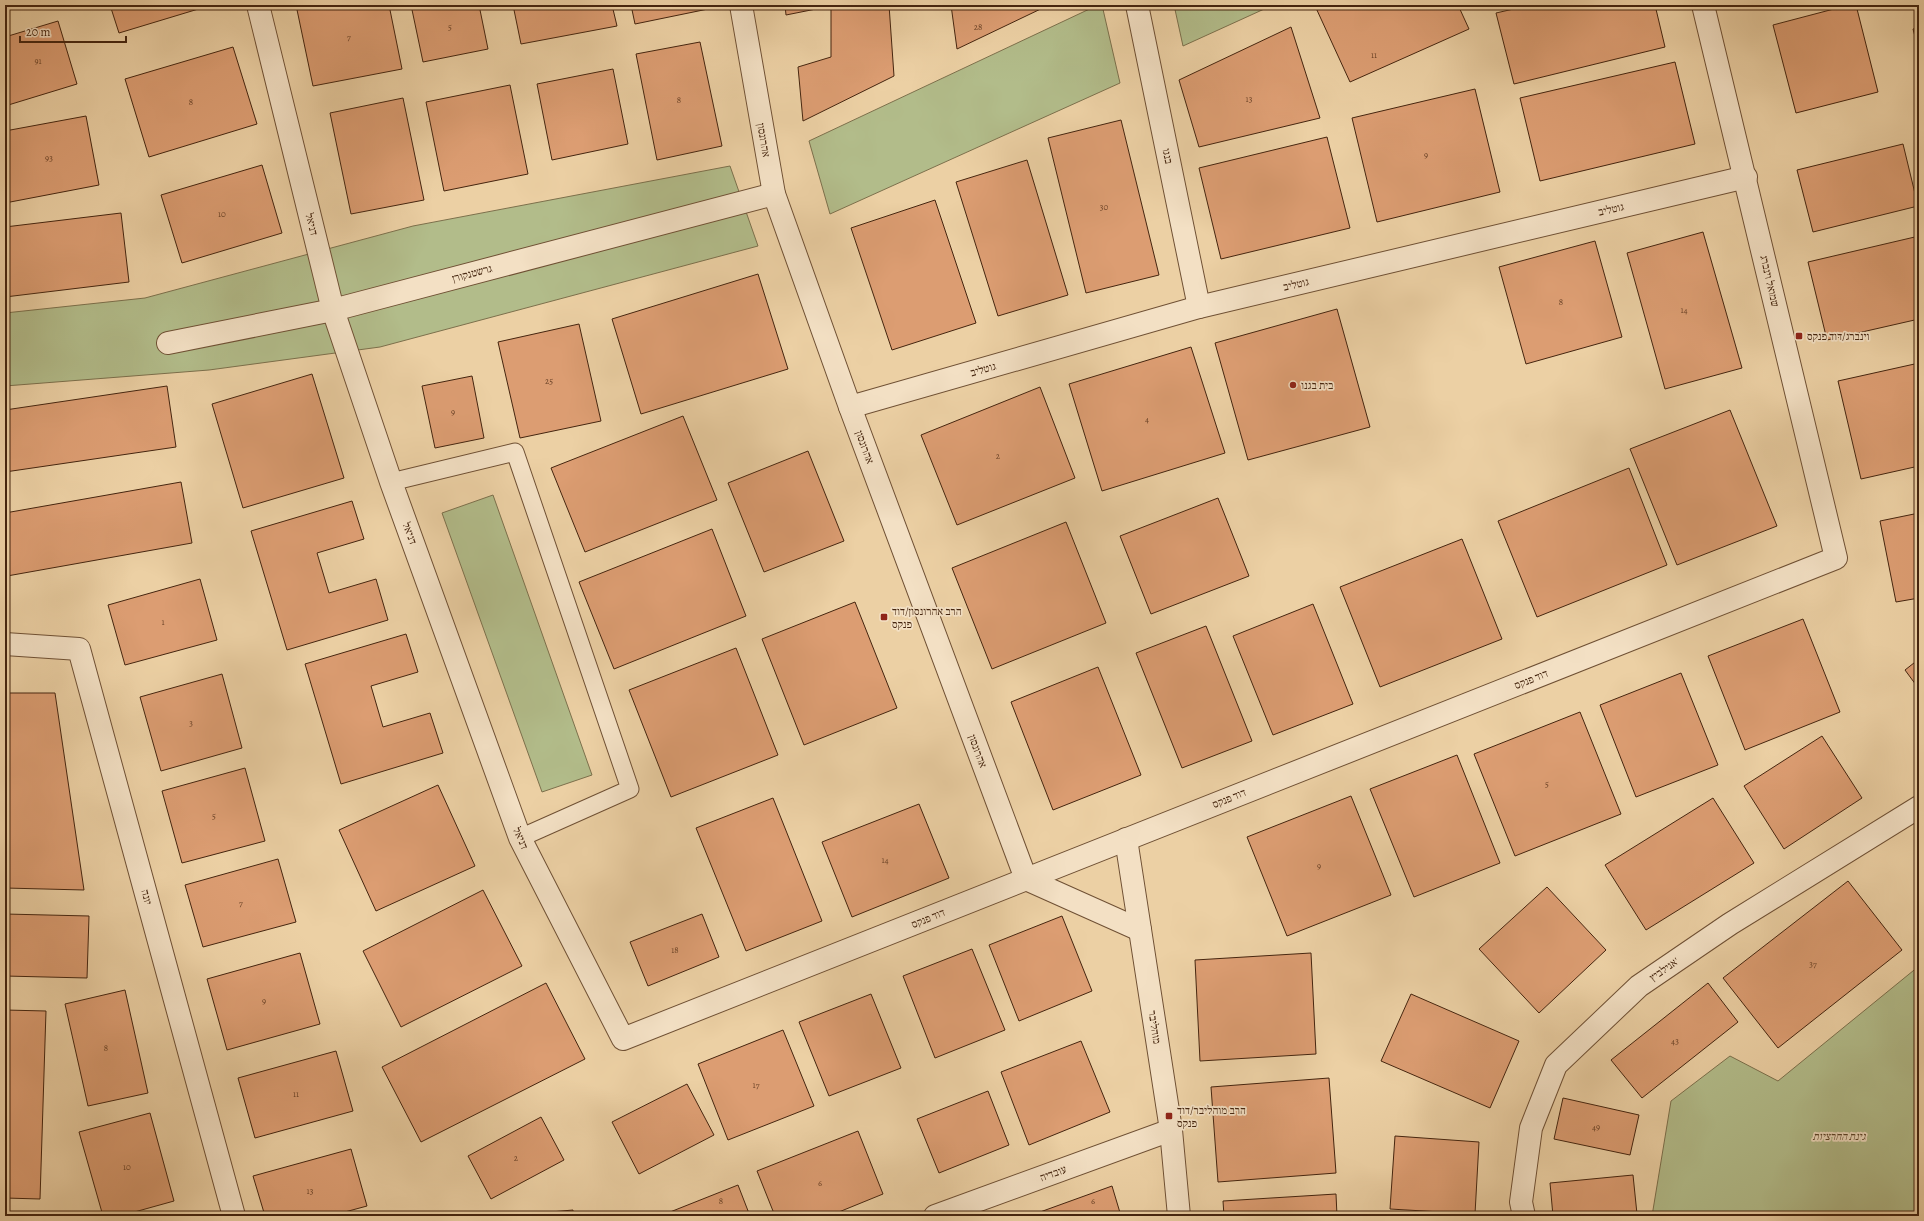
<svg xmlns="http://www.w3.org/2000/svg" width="1924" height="1221" font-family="Alegreya,'Frank Ruhl Libre',serif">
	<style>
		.green { fill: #b2bc8a; stroke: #7c704c }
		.building { fill: #dc9d72; stroke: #45250f }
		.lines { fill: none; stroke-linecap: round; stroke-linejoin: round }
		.lane-casing { stroke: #6f5034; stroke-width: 19 }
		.street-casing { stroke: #6f5034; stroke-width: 24 }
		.lane { stroke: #f3e0c4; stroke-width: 17 }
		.street { stroke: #f3e0c4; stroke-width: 22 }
		.poi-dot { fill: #8f2418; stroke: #f3e0c4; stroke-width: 1.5 }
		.labels { text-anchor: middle; stroke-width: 3.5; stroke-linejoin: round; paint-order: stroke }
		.number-label { font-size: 9px; fill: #6b4328 }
		.street-label { font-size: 11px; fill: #45250f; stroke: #f3e0c4 }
		.poi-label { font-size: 11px; fill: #45250f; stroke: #f3e0c4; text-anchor: start }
		.park-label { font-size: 11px; font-style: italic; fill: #5b4328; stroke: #f3e0c4 }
	</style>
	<rect width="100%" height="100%" fill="#ecd0a4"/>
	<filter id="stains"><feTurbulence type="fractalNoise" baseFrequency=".005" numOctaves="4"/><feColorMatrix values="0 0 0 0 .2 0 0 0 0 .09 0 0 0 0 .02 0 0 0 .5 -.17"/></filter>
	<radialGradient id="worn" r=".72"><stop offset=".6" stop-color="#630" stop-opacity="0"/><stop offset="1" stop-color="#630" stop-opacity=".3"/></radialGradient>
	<g class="green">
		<polygon points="1098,5 1102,5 1120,83 830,214 809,141"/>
		<polygon points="1174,5 1273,5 1183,46"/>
		<polygon points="730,166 758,246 380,347 209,370 5,386 5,313 145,298 413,226"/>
		<polygon points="493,495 592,775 542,792 442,513"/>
		<polygon points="1919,966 1919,1216 1652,1216 1671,1101 1730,1056 1778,1081"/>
	</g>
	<g class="building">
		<polygon points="110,5 205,5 205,7 119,33"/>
		<polygon points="296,5 389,5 402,69 313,86"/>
		<polygon points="411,5 479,5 488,49 423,62"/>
		<polygon points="513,5 612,5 617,26 521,44"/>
		<polygon points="631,5 707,5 708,9 635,24"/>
		<polygon points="785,5 889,5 894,76 803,121 798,67 831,57 831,6 786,15"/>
		<polygon points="951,5 1049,5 957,49"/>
		<polygon points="1323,5 1458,5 1469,29 1350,82 1316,8"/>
		<polygon points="1531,5 1655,5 1665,47 1514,84 1496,13"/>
		<polygon points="1849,5 1856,5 1878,92 1796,113 1773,25"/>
		<polygon points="58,21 77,84 5,106 5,37"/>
		<polygon points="1291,27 1320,118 1199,147 1179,80"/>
		<polygon points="1919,27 1919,52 1913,29"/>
		<polygon points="700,42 722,146 657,160 636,54"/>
		<polygon points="233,47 257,124 149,157 125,79"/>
		<polygon points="1675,62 1695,144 1540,181 1520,98"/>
		<polygon points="613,69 628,144 552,160 537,84"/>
		<polygon points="510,85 528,174 444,191 426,102"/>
		<polygon points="1475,89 1500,192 1377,222 1352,118"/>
		<polygon points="403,98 424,200 351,214 330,113"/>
		<polygon points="86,116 99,185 5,203 5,131"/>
		<polygon points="1121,120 1159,275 1086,293 1048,138"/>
		<polygon points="1327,137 1350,228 1221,259 1199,168"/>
		<polygon points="1903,144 1918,206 1813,232 1797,170"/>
		<polygon points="1027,160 1068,295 998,316 956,182"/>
		<polygon points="262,165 282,233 182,263 161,195"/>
		<polygon points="935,200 976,323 892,350 851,228"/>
		<polygon points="121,213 129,282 5,297 5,227"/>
		<polygon points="1703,232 1742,368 1665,389 1627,253"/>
		<polygon points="1919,236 1919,319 1827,340 1808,262"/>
		<polygon points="1595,241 1622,337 1526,364 1499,267"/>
		<polygon points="758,274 788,369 641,414 612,319"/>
		<polygon points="1337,309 1370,427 1248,460 1215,343"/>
		<polygon points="579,324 601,421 520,438 498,342"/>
		<polygon points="1191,347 1225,453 1102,491 1069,384"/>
		<polygon points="1919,363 1919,466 1861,479 1838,381"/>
		<polygon points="312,374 344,478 243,508 212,404"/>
		<polygon points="472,376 484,438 435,448 422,386"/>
		<polygon points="167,386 176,447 5,472 5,410"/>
		<polygon points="1040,387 1075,478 957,525 921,435"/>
		<polygon points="1730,410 1777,526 1677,565 1630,449"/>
		<polygon points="683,416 717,500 585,552 551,468"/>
		<polygon points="808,451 844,541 764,572 728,483"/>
		<polygon points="1629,468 1667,565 1537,617 1498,521"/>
		<polygon points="181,482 192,543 7,576 5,562 5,513"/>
		<polygon points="1218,498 1249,576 1151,614 1120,536"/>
		<polygon points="352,501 364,539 317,553 329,593 376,579 388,620 287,650 251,531"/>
		<polygon points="1919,513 1919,598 1896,602 1880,521"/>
		<polygon points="1066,522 1106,623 992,669 952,568"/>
		<polygon points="712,529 746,616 614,669 579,582"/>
		<polygon points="1462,539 1502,639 1380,687 1340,587"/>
		<polygon points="200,579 217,640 125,665 108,605"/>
		<polygon points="855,602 897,708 804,745 762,639"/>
		<polygon points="1313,604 1353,704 1273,735 1233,636"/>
		<polygon points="1803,619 1840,712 1745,750 1708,656"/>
		<polygon points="1206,626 1252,741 1182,768 1136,653"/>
		<polygon points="406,634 418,672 371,686 383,727 430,713 443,753 341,784 305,664"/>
		<polygon points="736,648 778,755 671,797 629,690"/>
		<polygon points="1919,659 1919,689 1905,670"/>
		<polygon points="1098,667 1141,775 1053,810 1011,702"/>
		<polygon points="1681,673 1718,765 1636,797 1600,705"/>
		<polygon points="222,674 242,748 161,771 140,697"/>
		<polygon points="5,693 55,693 84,890 5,888"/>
		<polygon points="1580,712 1621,814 1515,856 1474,754"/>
		<polygon points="1822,736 1862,798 1784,849 1744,786"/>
		<polygon points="1457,755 1500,863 1414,897 1370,789"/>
		<polygon points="245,768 265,841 182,863 162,791"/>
		<polygon points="438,785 475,866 376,911 339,830"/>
		<polygon points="1351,796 1391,895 1287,936 1247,837"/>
		<polygon points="773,798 822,921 746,951 696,828"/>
		<polygon points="1713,798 1754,863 1646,930 1605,865"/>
		<polygon points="919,804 949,878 852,917 822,842"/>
		<polygon points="278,859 296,922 203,947 185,885"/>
		<polygon points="1848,881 1902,950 1778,1048 1723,978"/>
		<polygon points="1547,887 1606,950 1539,1013 1479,949"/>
		<polygon points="483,890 522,966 401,1027 363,951"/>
		<polygon points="5,914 89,916 87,978 5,976"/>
		<polygon points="702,914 719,957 648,986 630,942"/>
		<polygon points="1062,916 1092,991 1019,1021 989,945"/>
		<polygon points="972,949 1005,1030 935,1058 903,976"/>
		<polygon points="300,953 320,1024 227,1050 207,979"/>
		<polygon points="1311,953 1316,1054 1200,1061 1195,960"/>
		<polygon points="546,983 585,1059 421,1142 382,1067"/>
		<polygon points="1708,983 1738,1022 1642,1098 1611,1060"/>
		<polygon points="125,990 148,1093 88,1106 65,1004"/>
		<polygon points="871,994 901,1068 829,1096 799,1022"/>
		<polygon points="1411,994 1519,1041 1490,1108 1381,1061"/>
		<polygon points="5,1010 46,1011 40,1199 5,1198"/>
		<polygon points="783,1030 814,1106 728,1140 698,1064"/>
		<polygon points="1081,1041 1110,1112 1029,1145 1001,1072"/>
		<polygon points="336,1051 353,1111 255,1138 238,1078"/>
		<polygon points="1329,1078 1336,1173 1218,1182 1211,1087"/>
		<polygon points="687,1084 714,1135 639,1174 612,1122"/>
		<polygon points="988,1091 1009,1145 939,1173 917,1119"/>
		<polygon points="1563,1098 1639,1115 1630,1155 1554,1139"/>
		<polygon points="150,1113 174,1201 120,1216 103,1216 79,1132"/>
		<polygon points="541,1117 564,1160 491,1199 468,1156"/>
		<polygon points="858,1131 883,1194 829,1216 775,1216 757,1171"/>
		<polygon points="1395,1136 1479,1142 1475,1214 1390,1209"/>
		<polygon points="351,1149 367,1206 330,1216 265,1216 253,1176"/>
		<polygon points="1633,1175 1637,1214 1553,1216 1550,1183"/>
		<polygon points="738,1185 750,1216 660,1216"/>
		<polygon points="1112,1186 1121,1216 1029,1216"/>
		<polygon points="1336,1194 1337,1216 1224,1216 1223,1201"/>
		<polygon points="573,1210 573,1216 506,1216"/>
	</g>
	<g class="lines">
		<g class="lane-casing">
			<polyline id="lane" points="391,482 515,452 630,789 520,838"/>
		</g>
		<g class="street-casing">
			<g id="street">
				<polyline points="258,5 333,310 391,482 520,838 623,1039 1836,558 1703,5"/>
				<polyline points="741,5 774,194 850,407 1026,879"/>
				<polyline points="1137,5 1199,307"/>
				<polyline points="168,343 333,310 774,194"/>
				<polyline points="850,407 1199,307 1746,177"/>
				<polyline points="5,644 79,649 234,1216"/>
				<polyline points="1126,839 1171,1130 1179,1216"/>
				<polyline points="1026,879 1140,930"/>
				<polyline points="935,1216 1171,1130"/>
				<polyline points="1524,1216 1521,1202 1531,1128 1556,1065 1639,986 1730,924 1919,807"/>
			</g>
		</g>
		<use href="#lane" class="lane"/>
		<use href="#street" class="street"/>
	</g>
	<g class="poi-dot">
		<rect x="1795" y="332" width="8" height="8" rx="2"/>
		<circle cx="1293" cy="385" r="4"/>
		<rect x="880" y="613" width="8" height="8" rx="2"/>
		<rect x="1165" y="1112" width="8" height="8" rx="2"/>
	</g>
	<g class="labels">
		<g class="number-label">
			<text x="450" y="30">5</text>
			<text x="978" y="30">28</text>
			<text x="349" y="40">7</text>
			<text x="1374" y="58">11</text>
			<text x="38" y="64">91</text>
			<text x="1249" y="102">13</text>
			<text x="679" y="103">8</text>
			<text x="191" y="105">8</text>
			<text x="1426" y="158">9</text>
			<text x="49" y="161">93</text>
			<text x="1104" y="210">30</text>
			<text x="222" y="217">10</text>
			<text x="1561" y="305">8</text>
			<text x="1684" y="313">14</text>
			<text x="549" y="384">25</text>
			<text x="453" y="415">9</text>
			<text x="1147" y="422">4</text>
			<text x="998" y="459">2</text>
			<text x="163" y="625">1</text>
			<text x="191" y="726">3</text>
			<text x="1547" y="787">5</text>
			<text x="214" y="819">5</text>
			<text x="885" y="863">14</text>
			<text x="1319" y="869">9</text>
			<text x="241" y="906">7</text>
			<text x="675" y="953">18</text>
			<text x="1813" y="967">37</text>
			<text x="264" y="1004">9</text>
			<text x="1675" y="1044">43</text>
			<text x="106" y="1051">8</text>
			<text x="756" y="1088">17</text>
			<text x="296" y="1097">11</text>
			<text x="1596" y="1130">49</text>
			<text x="516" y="1161">2</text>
			<text x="127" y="1170">10</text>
			<text x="820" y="1186">6</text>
			<text x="310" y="1194">13</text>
			<text x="721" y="1204">8</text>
			<text x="1093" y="1204">6</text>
		</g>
		<g class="street-label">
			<text transform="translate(764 140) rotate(80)" y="4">אהרונסון</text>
			<text transform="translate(1168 156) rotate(78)" y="4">בנגו</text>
			<text transform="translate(1611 209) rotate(-13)" y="4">גוטליב</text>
			<text transform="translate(312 224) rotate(76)" y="4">דניאל</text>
			<text transform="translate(472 273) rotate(-15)" y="4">גרשטנקורן</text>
			<text transform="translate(1770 281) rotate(77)" y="4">שמואל וינברג</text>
			<text transform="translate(1296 284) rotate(-13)" y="4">גוטליב</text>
			<text transform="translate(983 369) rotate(-16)" y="4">גוטליב</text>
			<text transform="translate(865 447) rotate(70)" y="4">אהרונסון</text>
			<text transform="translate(410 533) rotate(70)" y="4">דניאל</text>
			<text transform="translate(1531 679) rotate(-22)" y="4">דוד פנקס</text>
			<text transform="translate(978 751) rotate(70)" y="4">אהרונסון</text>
			<text transform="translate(1229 798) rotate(-22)" y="4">דוד פנקס</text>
			<text transform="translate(521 838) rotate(67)" y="4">דניאל</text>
			<text transform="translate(147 897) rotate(75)" y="4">יונה</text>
			<text transform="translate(928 918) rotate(-22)" y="4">דוד פנקס</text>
			<text transform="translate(1664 969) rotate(-35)" y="4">אנילביץ'</text>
			<text transform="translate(1155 1027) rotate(81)" y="4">מוהליבר</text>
			<text transform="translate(1053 1173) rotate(-20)" y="4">עובדיה</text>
		</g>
		<g class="poi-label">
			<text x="1807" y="340">וינברג/דוד פנקס</text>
			<text x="1301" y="389">בית בגנו</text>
			<text x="892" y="615">הרב אהרונסון/דוד<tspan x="892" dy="13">פנקס</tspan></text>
			<text x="1177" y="1114">הרב מוהליבר/דוד<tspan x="1177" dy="13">פנקס</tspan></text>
		</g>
		<g class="park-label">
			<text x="1839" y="1140">גינת החרציות</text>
		</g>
	</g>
	<rect width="1924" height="1221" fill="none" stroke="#ecd0a4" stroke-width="20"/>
	<rect x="6" y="6" width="1912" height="1209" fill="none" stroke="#45250f" stroke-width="2"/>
	<rect x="10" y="10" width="1904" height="1201" fill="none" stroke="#45250f"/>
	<path d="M20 36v6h106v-6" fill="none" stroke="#45250f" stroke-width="2"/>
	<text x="26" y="36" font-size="12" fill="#45250f" stroke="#f3e0c4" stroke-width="3" paint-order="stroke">20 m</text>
	<rect width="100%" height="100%" filter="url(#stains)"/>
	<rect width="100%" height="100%" fill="url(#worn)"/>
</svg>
